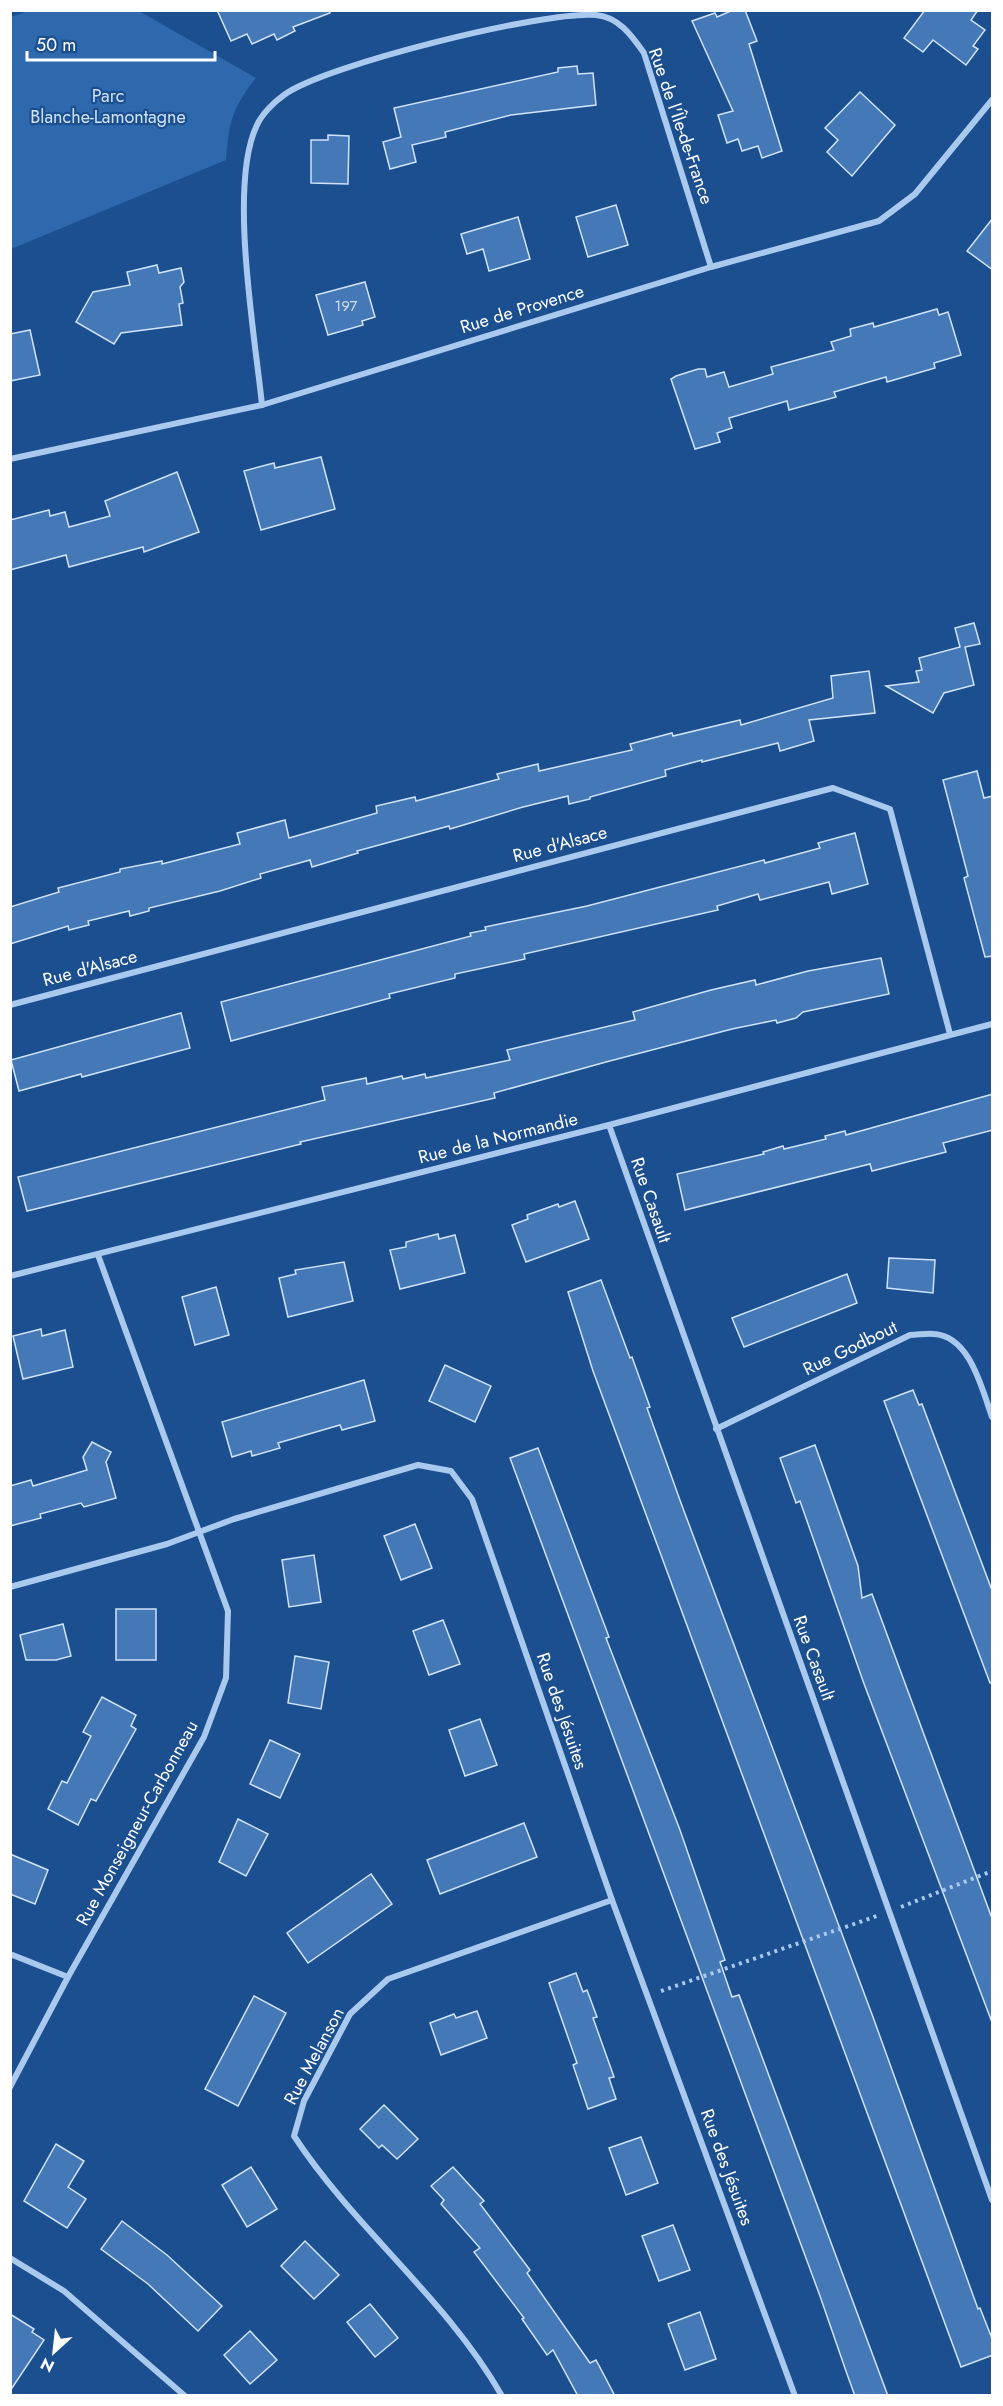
<svg xmlns="http://www.w3.org/2000/svg" width="1003" height="2406" font-family="Jost,sans-serif">
	<style>
		.green { fill: #2e69ad }
		.building { fill: #4478b7; stroke: #cfe3fa; stroke-width: 1.5 }
		.lines { fill: none; stroke-linecap: round; stroke-linejoin: round }
		.path { stroke: #a9c9ee; stroke-width: 4; stroke-dasharray: 3 4.5; stroke-linecap: butt }
		.street { stroke: #a9c9ee; stroke-width: 6 }
		.labels { text-anchor: middle; stroke-width: 4.5; stroke-linejoin: round; paint-order: stroke }
		.number-label { font-size: 15px; fill: #d0dded }
		.park-label { font-size: 18px; fill: #cfe3fa; stroke: #1b4f8f }
		.street-label { font-size: 18px; fill: #fff; stroke: #1b4f8f }
	</style>
	<rect width="100%" height="100%" fill="#1b4f8f"/>
	<path class="green" d="M31,10L139,11L256,78C232,108 229,122 226,160L11,249V17Z"/>
	<g class="building">
		<polygon points="217,10 330,10 330,13 293,27 295,31 277,40 274,34 252,44 247,34 231,41"/>
		<polygon points="733,10 745,10 757,41 749,44 782,151 762,158 758,146 742,151 738,139 727,143 718,115 733,111 692,21 715,13 717,17"/>
		<polygon points="925,10 978,10 971,20 985,30 973,46 978,49 966,65 933,40 923,52 904,38"/>
		<polygon points="577,66 578,74 593,73 596,105 511,115 445,132 446,137 412,145 416,162 390,169 383,142 401,137 394,108 558,72 558,68"/>
		<polygon points="860,92 895,125 852,176 827,152 838,140 825,128"/>
		<polygon points="328,135 349,136 348,184 311,183 311,140 328,140"/>
		<polygon points="616,205 628,245 588,257 576,217"/>
		<polygon points="518,217 530,259 489,271 483,249 467,254 461,234"/>
		<polygon points="993,218 993,270 967,251"/>
		<polygon points="157,265 159,273 181,268 184,282 180,287 183,303 179,304 182,325 121,333 114,344 76,322 93,292 130,285 127,272"/>
		<polygon points="365,282 375,317 362,321 363,325 328,335 316,295"/>
		<polygon points="937,309 939,315 948,312 961,355 934,363 935,368 887,382 886,377 834,392 836,397 789,410 787,401 729,418 732,428 717,433 720,442 695,449 671,379 676,376 698,369 705,369 707,377 724,372 729,387 773,374 771,367 834,350 831,342 851,336 850,329 873,323 874,327"/>
		<polygon points="30,330 40,375 10,381 10,334"/>
		<polygon points="321,457 335,509 261,530 244,471 274,463 275,468"/>
		<polygon points="177,472 199,532 144,552 143,547 69,567 66,555 10,570 10,520 49,510 50,516 65,512 69,527 110,516 105,501"/>
		<polygon points="974,623 980,644 965,647 974,685 944,693 933,713 886,686 919,682 916,671 922,670 919,658 960,647 955,628"/>
		<polygon points="869,671 875,713 809,720 814,741 780,751 778,743 702,762 702,760 665,770 666,776 590,797 590,799 569,804 568,796 523,807 450,829 449,826 357,851 358,853 312,867 310,860 260,874 261,878 220,891 149,908 149,911 130,916 129,911 88,921 89,925 69,930 68,926 10,944 10,907 59,892 58,888 120,872 120,869 162,861 162,864 240,844 237,833 285,820 289,838 377,813 376,806 415,797 416,801 499,779 497,774 538,764 539,771 632,750 630,744 672,733 673,736 740,720 741,725 833,698 831,676"/>
		<polygon points="977,771 984,798 993,796 993,956 985,957 964,878 968,876 943,780"/>
		<polygon points="855,833 868,884 832,894 829,882 760,900 758,894 717,906 718,910 524,954 525,959 455,974 455,978 389,994 390,998 231,1041 221,1002 471,936 470,933 486,930 485,927 587,906 764,860 765,863 820,848 818,843"/>
		<polygon points="881,958 889,994 803,1012 796,1018 777,1023 776,1020 732,1029 606,1062 494,1093 495,1098 300,1142 301,1144 27,1211 18,1177 325,1100 322,1087 366,1078 367,1084 402,1076 403,1079 425,1074 426,1078 510,1060 507,1050 635,1020 633,1012 711,990 755,980 756,985 808,971"/>
		<polygon points="181,1013 190,1048 82,1077 81,1074 19,1091 11,1060"/>
		<polygon points="993,1094 993,1130 943,1143 946,1152 872,1171 870,1164 685,1210 677,1174 764,1154 763,1152 783,1146 784,1149 826,1139 825,1136 845,1131 846,1135"/>
		<polygon points="575,1201 589,1239 526,1262 512,1225 528,1219 527,1215 558,1204 559,1207"/>
		<polygon points="438,1234 439,1239 455,1235 465,1273 400,1289 390,1250 406,1247 406,1242"/>
		<polygon points="889,1258 935,1260 933,1293 887,1288"/>
		<polygon points="344,1262 353,1301 288,1317 279,1278 296,1274 295,1270"/>
		<polygon points="847,1274 857,1303 744,1347 732,1318"/>
		<polygon points="601,1280 630,1358 632,1357 650,1407 647,1408 681,1503 873,2017 978,2309 980,2308 993,2341 993,2355 961,2367 593,1371 568,1292"/>
		<polygon points="216,1287 229,1335 195,1345 182,1297"/>
		<polygon points="41,1329 42,1336 65,1330 73,1367 23,1379 13,1336"/>
		<polygon points="445,1365 491,1386 475,1422 429,1401"/>
		<polygon points="364,1380 375,1421 342,1430 340,1425 278,1443 280,1448 252,1456 251,1451 232,1457 222,1422"/>
		<polygon points="913,1390 919,1405 922,1404 993,1593 993,1683 990,1683 884,1401"/>
		<polygon points="92,1442 111,1452 106,1462 116,1498 84,1507 81,1503 40,1514 41,1518 10,1526 10,1486 31,1480 33,1486 87,1470 83,1457"/>
		<polygon points="815,1445 858,1566 862,1598 872,1594 993,1921 993,2025 863,1681 800,1501 796,1503 780,1458"/>
		<polygon points="538,1448 609,1637 606,1638 680,1830 725,1960 720,1962 732,1997 739,1995 888,2396 855,2396 847,2374 820,2296 510,1458"/>
		<polygon points="415,1524 432,1568 401,1580 384,1536"/>
		<polygon points="314,1555 321,1602 289,1607 282,1560"/>
		<rect x="116" y="1609" width="40" height="51"/>
		<polygon points="443,1620 460,1664 429,1675 413,1631"/>
		<polygon points="63,1624 71,1656 56,1660 26,1660 20,1635"/>
		<polygon points="295,1656 329,1662 321,1709 288,1703"/>
		<polygon points="102,1697 136,1715 131,1726 136,1729 96,1801 91,1799 78,1825 48,1809 62,1781 67,1783 91,1736 83,1732"/>
		<polygon points="480,1719 497,1765 465,1776 449,1730"/>
		<polygon points="270,1740 300,1754 280,1798 250,1784"/>
		<polygon points="238,1819 268,1834 246,1876 219,1862"/>
		<polygon points="524,1823 537,1857 440,1894 427,1860"/>
		<polygon points="10,1854 48,1870 35,1904 10,1894"/>
		<polygon points="371,1874 392,1904 308,1963 287,1933"/>
		<polygon points="576,1973 583,1992 587,1990 597,2017 593,2018 614,2077 609,2078 616,2099 588,2109 573,2065 577,2063 549,1983"/>
		<polygon points="254,1996 286,2013 238,2106 205,2089"/>
		<polygon points="477,2011 487,2038 441,2055 430,2023 454,2014 456,2018"/>
		<polygon points="384,2105 418,2139 397,2159 382,2145 379,2148 360,2129"/>
		<polygon points="641,2137 658,2183 626,2195 609,2148"/>
		<polygon points="56,2144 84,2161 68,2187 86,2199 67,2228 24,2201"/>
		<polygon points="251,2167 277,2209 247,2227 222,2185"/>
		<polygon points="453,2167 484,2201 480,2204 530,2270 527,2273 590,2363 596,2360 615,2396 578,2396 553,2350 547,2355 522,2319 524,2318 474,2252 480,2248 441,2204 444,2200 431,2186"/>
		<polygon points="122,2221 167,2255 222,2306 198,2331 148,2284 101,2249"/>
		<polygon points="673,2225 690,2270 659,2281 642,2236"/>
		<polygon points="305,2241 339,2275 314,2299 281,2266"/>
		<polygon points="370,2304 398,2338 375,2357 347,2322"/>
		<polygon points="700,2312 716,2359 685,2370 668,2324"/>
		<polygon points="10,2314 34,2329 32,2332 44,2340 10,2391"/>
		<polygon points="250,2331 277,2360 250,2384 224,2355"/>
	</g>
	<g class="lines">
		<g class="path">
			<polyline points="901,1907 992,1871"/>
			<polyline points="661,1991 877,1916"/>
		</g>
		<g class="street">
			<path d="M262,405C255,336 228,184 257,125C262,114 274,102 284,95C324,65 547,10 596,15C619,17 632,36 644,53L711,267"/>
			<polyline points="10,459 262,405 711,267 879,221 915,194 992,100"/>
			<polyline points="10,1005 833,788 890,809 950,1034"/>
			<polyline points="609,1125 992,2200"/>
			<polyline points="10,1276 609,1125 992,1024"/>
			<path d="M716,1429L910,1335C918,1335 926,1333 934,1334C970,1336 982,1389 992,1417"/>
			<polyline points="10,1587 167,1544 234,1519 418,1465 451,1471 472,1499 612,1900 795,2396"/>
			<polyline points="10,1954 68,1977"/>
			<polyline points="10,2087 68,1977 204,1737 226,1678 228,1611 98,1255"/>
			<polyline points="10,2258 64,2291 185,2396"/>
			<path d="M502,2396C446,2298 355,2229 294,2136L304,2101L350,2014L388,1979L612,1900"/>
		</g>
	</g>
	<g class="labels">
		<g class="number-label">
			<text x="346" y="311">197</text>
		</g>
		<g class="park-label">
			<text x="108" y="102">Parc<tspan x="108" dy="21">Blanche-Lamontagne</tspan></text>
		</g>
		<g class="street-label">
			<text transform="translate(681 126) rotate(71)" y="6">Rue de l'Île-de-France</text>
			<text transform="translate(522 309) rotate(-17)" y="6">Rue de Provence</text>
			<text transform="translate(560 844) rotate(-15)" y="6">Rue d'Alsace</text>
			<text transform="translate(90 968) rotate(-15)" y="6">Rue d'Alsace</text>
			<text transform="translate(498 1138) rotate(-14)" y="6">Rue de la Normandie</text>
			<text transform="translate(651 1200) rotate(71)" y="6">Rue Casault</text>
			<text transform="translate(850 1348) rotate(-26)" y="6">Rue Godbout</text>
			<text transform="translate(814 1658) rotate(70)" y="6">Rue Casault</text>
			<text transform="translate(562 1711) rotate(71)" y="6">Rue des Jésuites</text>
			<text transform="translate(137 1823) rotate(-61)" y="6">Rue Monseigneur-Carbonneau</text>
			<text transform="translate(314 2056) rotate(-62)" y="6">Rue Melanson</text>
			<text transform="translate(727 2167) rotate(70)" y="6">Rue des Jésuites</text>
		</g>
	</g>
	<rect width="1003" height="2406" fill="none" stroke="#ffffff" stroke-width="24"/>
	<g transform="translate(54 2352) rotate(207)" stroke="#1b4f8f" stroke-width="4.5" paint-order="stroke">
	<path d="M0-4.5L10 22L0 15L-10 22Z" fill="#ffffff"/>
	<text y="-9" font-size="16" font-weight="bold" text-anchor="middle" fill="#ffffff">N</text>
	</g>
	<path d="M27 51v9h188v-9" fill="none" stroke="#ffffff" stroke-width="3"/>
	<text x="36" y="51" font-size="18" fill="#ffffff" stroke="#1b4f8f" stroke-width="4.5" paint-order="stroke">50 m</text>
</svg>
